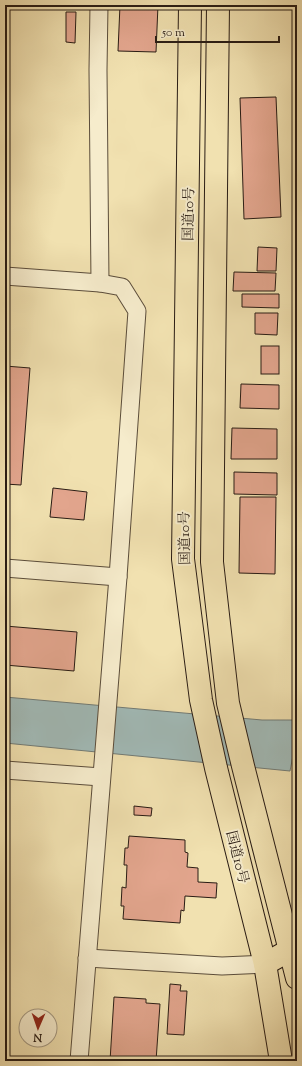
<svg xmlns="http://www.w3.org/2000/svg" width="302" height="1066" font-family="'Sorts Mill Goudy','Noto Serif JP',serif">
	<style>
		.water { fill: #a1bab7; stroke: #717b76 }
		.lines { fill: none; stroke-linecap: round; stroke-linejoin: round }
		.stream { stroke: #717b76; stroke-width: 5 }
		.building { fill: #e2a58d; stroke: #291c14 }
		.minor-casing { stroke: #5b4d3b; stroke-width: 19 }
		.major-casing { stroke: #291c14; stroke-width: 24 }
		.highway-casing { stroke: #291c14; stroke-width: 24 }
		.minor { stroke: #f6eccc; stroke-width: 17 }
		.major { stroke: #f1e1b0; stroke-width: 22 }
		.highway { stroke: #f1e1b0; stroke-width: 22 }
		.labels { text-anchor: middle; stroke-width: 4; stroke-linejoin: round; paint-order: stroke }
		.street-label { font-size: 14px; fill: #291c14; stroke: #f6eccc }
	</style>
	<rect width="100%" height="100%" fill="#f1e1b0"/>
	<filter id="stains"><feTurbulence type="fractalNoise" baseFrequency=".005" numOctaves="4"/><feColorMatrix values="0 0 0 0 .2 0 0 0 0 .09 0 0 0 0 .02 0 0 0 .5 -.17"/></filter>
	<radialGradient id="worn" r=".72"><stop offset=".6" stop-color="#630" stop-opacity="0"/><stop offset="1" stop-color="#630" stop-opacity=".3"/></radialGradient>
	<polygon class="water" points="5,697 262,720 297,720 297,735 290,771 5,743"/>
	<g class="lines">
		<polyline class="stream" points="295,743 297,744"/>
	</g>
	<g class="building">
		<polygon points="120,5 158,5 156,52 118,51"/>
		<polygon points="66,12 76,12 75,43 66,42"/>
		<polygon points="276,97 281,217 244,219 240,98"/>
		<polygon points="258,247 277,248 276,271 257,271"/>
		<polygon points="234,272 276,273 275,291 233,291"/>
		<polygon points="242,294 279,294 279,308 242,307"/>
		<polygon points="255,313 278,313 277,335 255,334"/>
		<rect x="261" y="346" width="18" height="28"/>
		<polygon points="5,366 30,368 21,485 5,484"/>
		<polygon points="241,384 279,385 279,409 240,408"/>
		<polygon points="232,428 277,429 277,459 231,459"/>
		<polygon points="234,472 277,473 277,495 234,494"/>
		<polygon points="53,488 87,492 84,520 50,517"/>
		<polygon points="240,497 276,497 275,574 239,573"/>
		<polygon points="5,626 77,632 74,671 5,665"/>
		<polygon points="134,806 152,808 151,816 134,815"/>
		<polygon points="129,836 185,840 185,852 188,853 187,867 198,868 198,882 217,883 216,898 185,896 184,911 181,910 180,923 123,919 124,906 121,906 122,887 126,888 127,865 124,865 125,848 128,848"/>
		<polygon points="170,984 181,985 180,991 187,991 184,1035 167,1034"/>
		<polygon points="114,997 146,999 146,1003 160,1004 156,1061 110,1061"/>
	</g>
	<g class="lines">
		<g class="minor-casing">
			<g id="minor">
				<polyline points="99,5 98,70 100,283"/>
				<polyline points="5,276 100,283 122,287 137,311 118,577 79,1061"/>
				<polyline points="5,568 118,577"/>
				<polyline points="5,770 101,777"/>
				<polyline points="87,958 222,966 265,964"/>
			</g>
		</g>
		<g class="major-casing">
			<polyline id="major" points="265,964 297,946"/>
		</g>
		<g class="highway-casing">
			<g id="highway">
				<polyline points="190,5 183,559 201,700 216,768 265,964 281,1061"/>
				<polyline points="218,5 212,562 228,703 243,766 297,978"/>
			</g>
		</g>
		<use href="#minor" class="minor"/>
		<use href="#major" class="major"/>
		<use href="#highway" class="highway"/>
	</g>
	<g class="labels">
		<g class="street-label">
			<text transform="translate(188 214) rotate(-89)" y="5">国道10号</text>
			<text transform="translate(184 538) rotate(-91)" y="5">国道10号</text>
			<text transform="translate(238 857) rotate(76)" y="5">国道10号</text>
		</g>
	</g>
	<rect width="302" height="1066" fill="none" stroke="#f1e1b0" stroke-width="20"/>
	<rect x="6" y="6" width="290" height="1054" fill="none" stroke="#291c14" stroke-width="2"/>
	<rect x="10" y="10" width="282" height="1046" fill="none" stroke="#291c14"/>
	<g transform="translate(38 1028) rotate(182)"><circle r="19" fill="#f6eccc" stroke="#a49982"/>
	<path d="M0-3L7 15L0 10L-7 15Z" fill="#8f2418"/>
	<text y="-6" font-size="11" font-weight="bold" text-anchor="middle" fill="#291c14">N</text>
	</g>
	<path d="M156 36v6h123v-6" fill="none" stroke="#291c14" stroke-width="2"/>
	<text x="162" y="36" font-size="12" fill="#291c14" stroke="#f6eccc" stroke-width="3" paint-order="stroke">50 m</text>
	<rect width="100%" height="100%" filter="url(#stains)"/>
	<rect width="100%" height="100%" fill="url(#worn)"/>
</svg>
